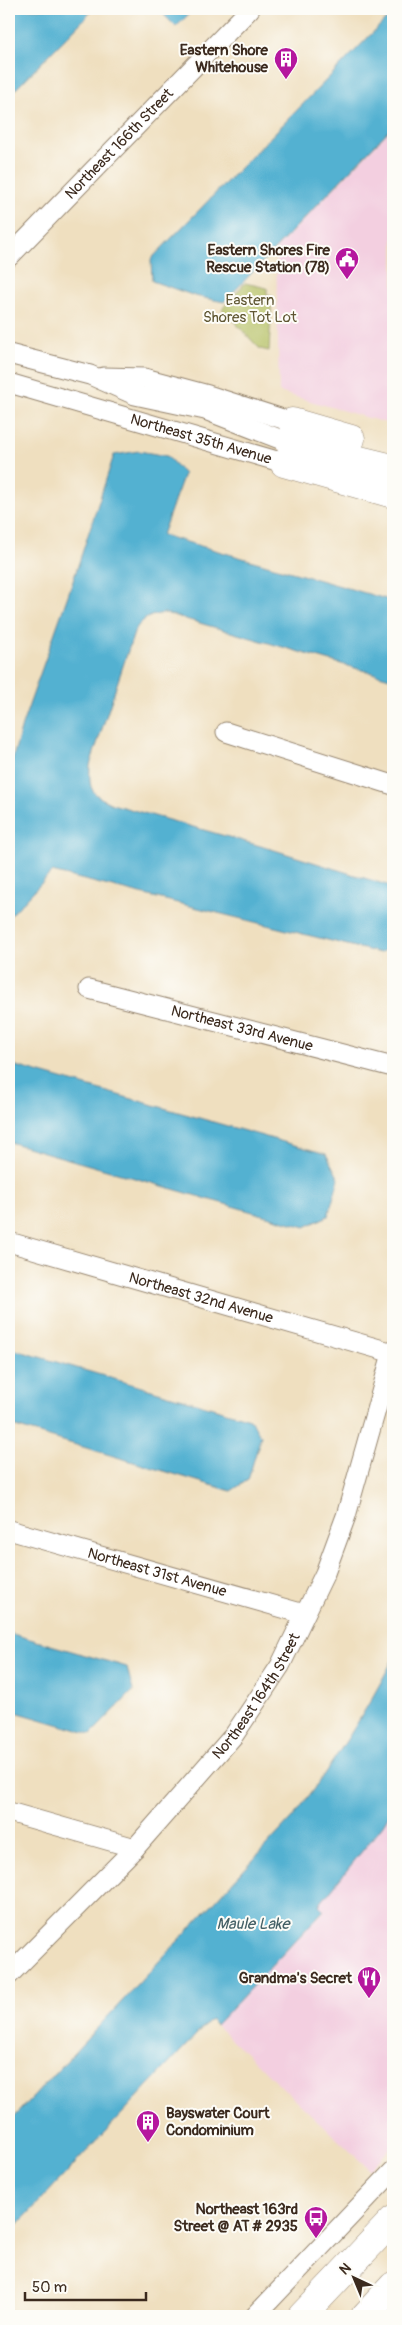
<svg xmlns="http://www.w3.org/2000/svg" width="402" height="2325" font-family="Pangolin,sans-serif">
	<style>
		.built { fill: #f3cfe0 }
		.green { fill: #b2be5f; stroke: #76743e }
		.water { fill: #52b1d1; stroke: #466e78 }
		.lines { fill: none; stroke-linecap: round; stroke-linejoin: round }
		.street-casing { stroke: #95846e; stroke-width: 21 }
		.secondary-casing { stroke: #95846e; stroke-width: 29 }
		.primary-casing { stroke: #95846e; stroke-width: 29 }
		.street { stroke: #fff; stroke-width: 19 }
		.secondary { stroke: #fff; stroke-width: 28 }
		.primary { stroke: #fff; stroke-width: 28 }
		.labels { text-anchor: middle; stroke-width: 4; stroke-linejoin: round; paint-order: stroke }
		.poi-label { font-size: 15px; font-weight: bold; fill: #3b2a1e; stroke: #fdfcf7; text-anchor: end }
		.street-label { font-size: 15px; fill: #3b2a1e; stroke: #fdfcf7 }
		.park-label { font-size: 15px; fill: #5f5632; stroke: #fdfcf7 }
		.water-label { font-size: 16px; font-style: italic; fill: #446066; stroke: #fdfcf7 }
	</style>
	<rect width="100%" height="100%" fill="#fdfcf7"/>
	<filter id="ink" filterUnits="userSpaceOnUse"><feTurbulence type="fractalNoise" baseFrequency=".02" numOctaves="2"/><feDisplacementMap in="SourceGraphic" scale="10" xChannelSelector="R" yChannelSelector="G"/><feConvolveMatrix kernelMatrix="1 2 1 2 8 2 1 2 1" color-interpolation-filters="sRGB"/></filter>
	<filter id="wash" filterUnits="userSpaceOnUse"><feTurbulence type="fractalNoise" baseFrequency=".0096" numOctaves="4" result="noise"/><feDisplacementMap in="SourceGraphic" scale="20" xChannelSelector="R" yChannelSelector="G"/><feGaussianBlur stdDeviation="1.12" result="paint"/><feColorMatrix in="noise" values="0 0 0 0 0 0 0 0 0 0 0 0 0 0 0 0 0 1.4 0 .05"/><feComposite in="paint" operator="in"/></filter>
	<g filter="url(#wash)">
		<rect width="100%" height="100%" fill="#efdfbf"/>
		<g class="built">
			<polygon points="393,127 393,425 279,392 276,249"/>
			<polygon points="393,1808 393,2145 370,2170 216,2025 324,1911 318,1905 383,1825"/>
		</g>
		<polygon class="green" points="245,283 267,288 267,295 272,296 269,351 260,349 222,309"/>
		<g class="water">
			<polygon points="9,9 94,9 9,96"/>
			<polygon points="170,9 194,9 176,27 164,15"/>
			<polygon points="393,12 393,126 224,302 195,296 152,281 151,259"/>
			<path d="M139,451L167,456L184,474L162,535L393,601V679L165,613C151,615 144,617 135,630L90,765C89,790 90,793 112,804L271,849L393,887V945L380,953L52,872L9,917V772L22,725L73,581L114,455Z"/>
			<polygon points="9,1064 326,1154 339,1179 328,1216 305,1227 9,1142"/>
			<polygon points="9,1348 250,1419 261,1436 248,1480 231,1491 9,1425"/>
			<polygon points="9,1633 127,1667 133,1691 91,1734 9,1710"/>
			<path d="M393,1659V1808L383,1825L319,1905L324,1910L216,2025L210,2020L9,2234V2123L294,1816C332,1765 364,1716 393,1659Z"/>
		</g>
	</g>
	<g filter="url(#ink)">
		<g class="lines">
			<g class="street-casing">
				<g id="street">
					<path id="s1" d="M9,257L250,9"/>
					<polyline points="9,354 90,375 135,395 205,410 290,443"/>
					<polyline points="103,377 144,378 208,395 292,422"/>
					<path id="s2" d="M9,383L284,463"/>
					<polyline points="226,732 393,785"/>
					<path id="s3" d="M89,989L393,1067"/>
					<path id="s4" d="M9,1242L393,1353"/>
					<path id="s5" d="M9,1530L304,1614"/>
					<polyline points="9,1812 135,1848"/>
					<path id="s6" d="M9,1975L135,1848L234,1735L280,1666L325,1573L346,1516L393,1350"/>
					<polyline points="255,2316 393,2171"/>
				</g>
			</g>
			<g class="secondary-casing">
				<g id="secondary">
					<polyline points="292,422 351,439"/>
					<polyline points="290,443 393,468"/>
					<polyline points="284,463 393,494"/>
				</g>
			</g>
			<g class="primary-casing">
				<g id="primary">
					<polyline points="302,2316 393,2220"/>
					<polyline points="365,2316 393,2286"/>
				</g>
			</g>
			<use href="#street" class="street"/>
			<use href="#secondary" class="secondary"/>
			<use href="#primary" class="primary"/>
		</g>
	</g>
	<defs>
		<g id="building-pin" transform="scale(1.25)"><path d="M0 17L-7.5 6A9.5 9.5 0 1 1 7.5 6Z" fill="#b5179e" stroke="#fdfcf7"/><path d="M-4-6H4V6H1V3H-1V6H-4ZM-2.5-4.3h1.7v1.8h-1.7ZM.8-4.3h1.7v1.8H.8ZM-2.5-1h1.7V.8h-1.7ZM.8-1h1.7V.8H.8Z" fill="#fff"/></g>
		<g id="civic-pin" transform="scale(1.25)"><path d="M0 17L-7.5 6A9.5 9.5 0 1 1 7.5 6Z" fill="#b5179e" stroke="#fdfcf7"/><path d="M-.6-6.5H3V-4.5H.6V-3L4-1V1h2V6H-6V1h2V-1L-.6-3ZM-1.2 2.5V6h2.4V2.5Z" fill="#fff"/></g>
		<g id="restaurant-pin" transform="scale(1.25)"><path d="M0 17L-7.5 6A9.5 9.5 0 1 1 7.5 6Z" fill="#b5179e" stroke="#fdfcf7"/><path d="M-5-6h1v4h1v-4h1v4h1v-4h1v5L-1.5 .5V6h-2V.5L-5-1ZM5-6V6H3V1.5H1.5Q1.5-4 5-6Z" fill="#fff"/></g>
		<g id="bus-pin" transform="scale(1.25)"><path d="M0 17L-7.5 6A9.5 9.5 0 1 1 7.5 6Z" fill="#b5179e" stroke="#fdfcf7"/><path d="M-5-6H5V4H4V6H2V4H-2V6H-4V4H-5ZM-3.5-4V0h7V-4ZM-3.5 1.2v1.5H-2V1.2ZM2 1.2v1.5H3.5V1.2Z" fill="#fff"/></g>
	</defs>
	<g fill-rule="evenodd">
		<use href="#building-pin" x="286" y="59"/>
		<use href="#civic-pin" x="347" y="259"/>
		<use href="#restaurant-pin" x="369" y="1978"/>
		<use href="#building-pin" x="148" y="2122"/>
		<use href="#bus-pin" x="316" y="2218"/>
	</g>
	<g class="labels">
		<g class="poi-label">
			<text x="268" y="55">Eastern Shore<tspan x="268" dy="17">Whitehouse</tspan></text>
			<text x="330" y="255">Eastern Shores Fire<tspan x="330" dy="17">Rescue Station (78)</tspan></text>
			<text x="352" y="1983">Grandma's Secret</text>
			<text x="166" y="2118" text-anchor="start">Bayswater Court<tspan x="166" dy="17">Condominium</tspan></text>
			<text x="298" y="2214">Northeast 163rd<tspan x="298" dy="17">Street @ AT # 2935</tspan></text>
		</g>
		<g class="street-label">
			<text dy="5" stroke="none"><textPath href="#s1" startOffset="158">Northeast 166th Street</textPath></text>
			<text dy="5" stroke="none"><textPath href="#s2" startOffset="200">Northeast 35th Avenue</textPath></text>
			<text dy="5" stroke="none"><textPath href="#s3" startOffset="158">Northeast 33rd Avenue</textPath></text>
			<text dy="5" stroke="none"><textPath href="#s4" startOffset="200">Northeast 32nd Avenue</textPath></text>
			<text dy="5" stroke="none"><textPath href="#s5" startOffset="154">Northeast 31st Avenue</textPath></text>
			<text dy="5" stroke="none"><textPath href="#s6" startOffset="374">Northeast 164th Street</textPath></text>
		</g>
		<g class="park-label">
			<text x="250" y="305">Eastern<tspan x="250" dy="17">Shores Tot Lot</tspan></text>
		</g>
		<g class="water-label">
			<text x="253" y="1929">Maule Lake</text>
		</g>
	</g>
	<rect width="402" height="2325" fill="none" stroke="#fdfcf7" stroke-width="30"/>
	<g transform="translate(354 2278) rotate(316)" stroke="#fdfcf7" stroke-width="4" paint-order="stroke">
	<path d="M0-4L9 19L0 12L-9 19Z" fill="#3b2a1e"/>
	<text y="-8" font-size="14" font-weight="bold" text-anchor="middle" fill="#3b2a1e">N</text>
	</g>
	<path d="M25 2292v8h121v-8" fill="none" stroke="#3b2a1e" stroke-width="2.5"/>
	<text x="32" y="2292" font-size="15" fill="#3b2a1e" stroke="#fdfcf7" stroke-width="4" paint-order="stroke">50 m</text>
</svg>
